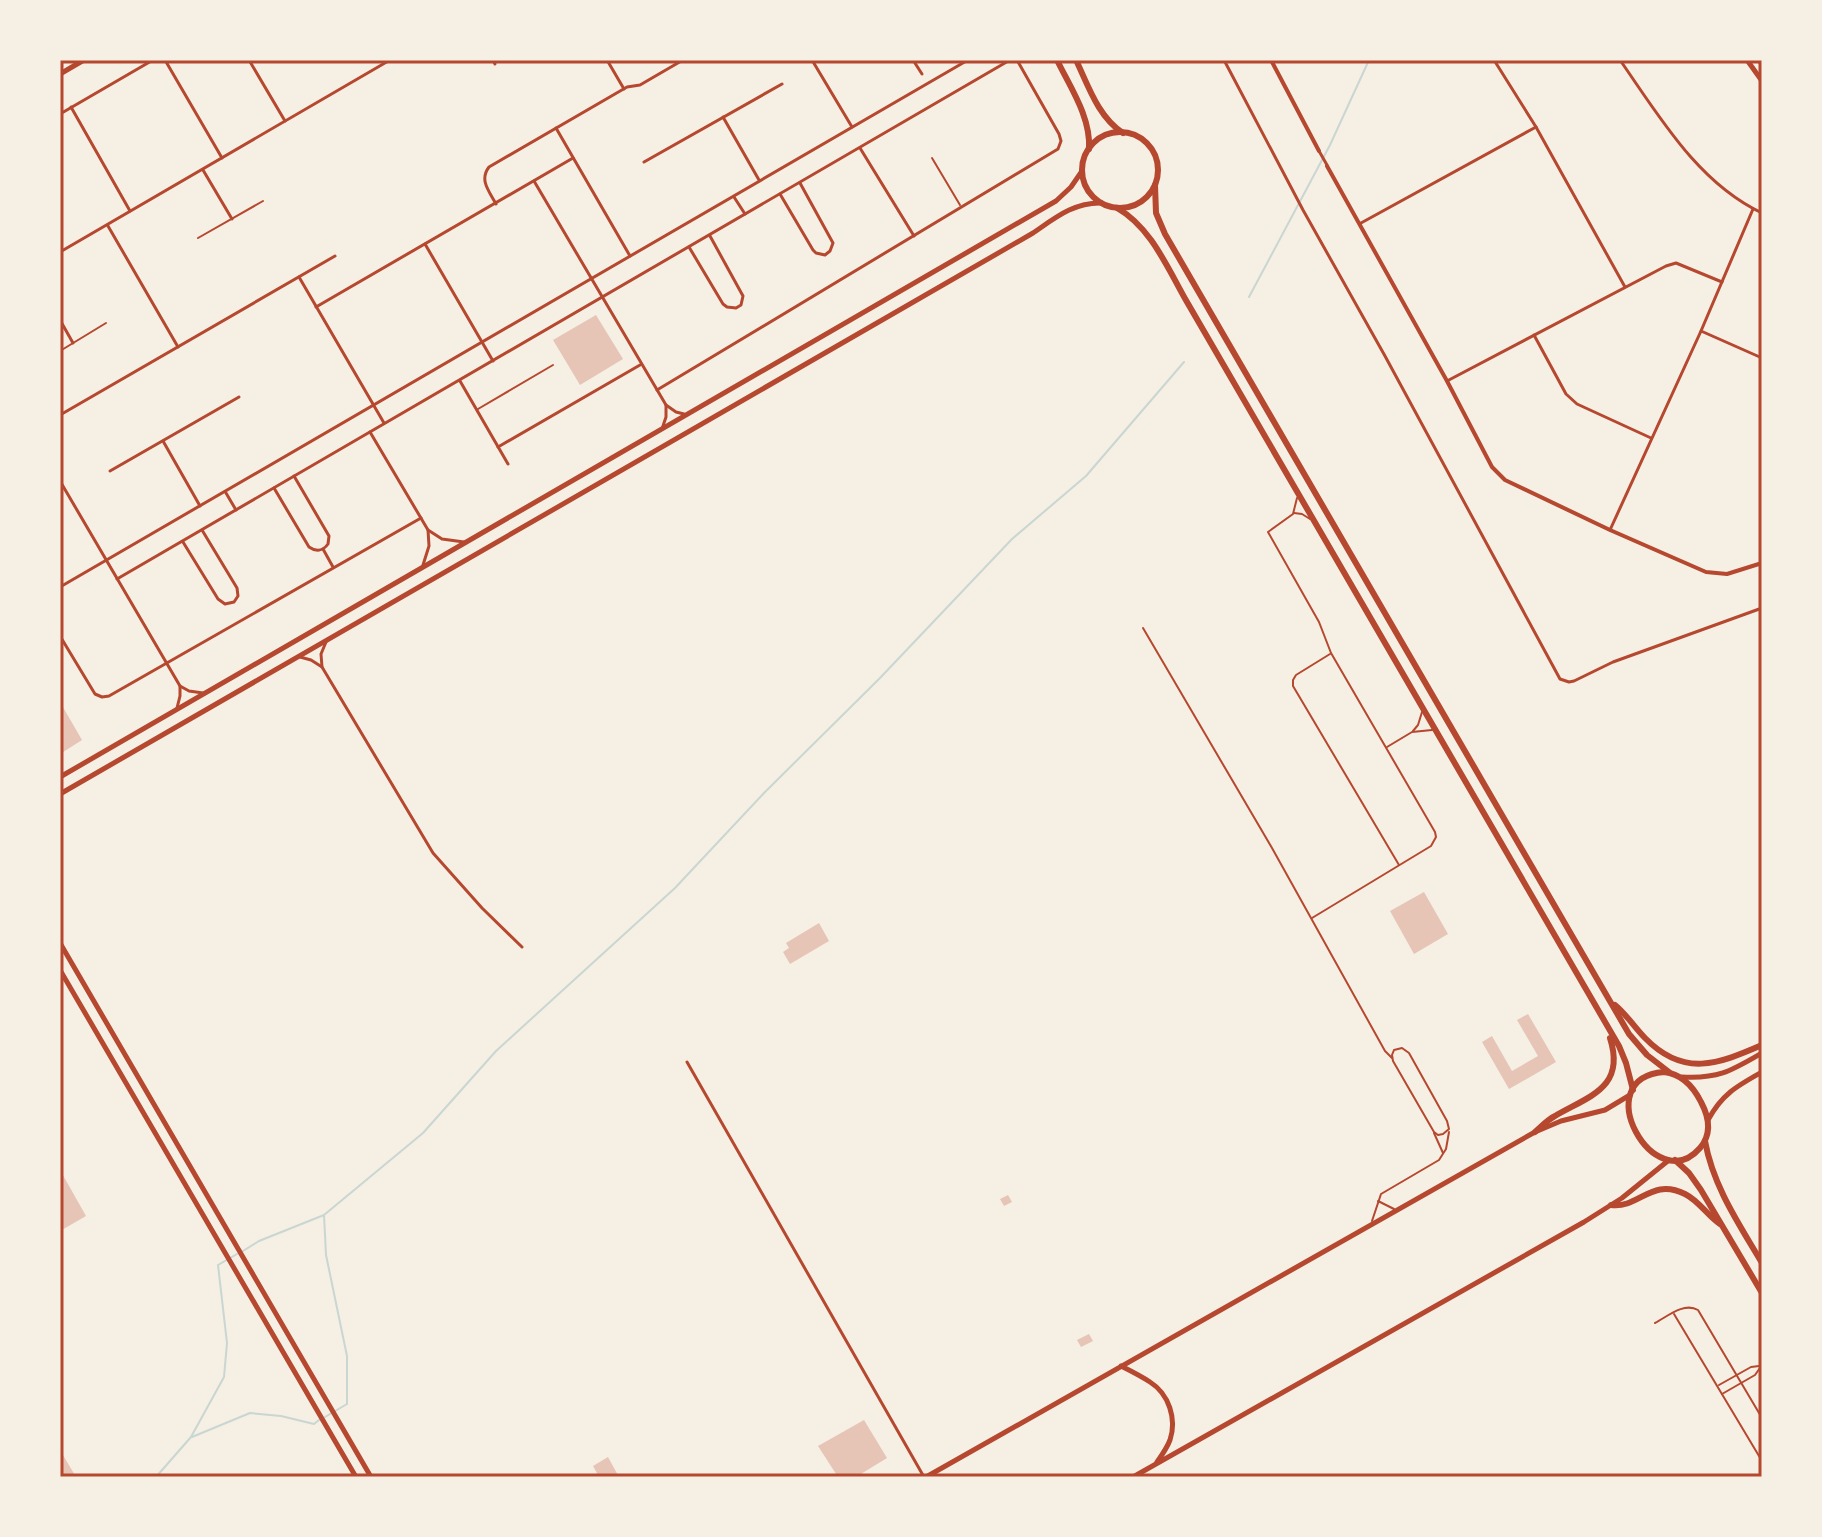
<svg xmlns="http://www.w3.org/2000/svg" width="1822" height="1537" font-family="Ubuntu,sans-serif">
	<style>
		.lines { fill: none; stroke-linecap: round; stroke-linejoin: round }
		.stream { stroke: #c9d6d2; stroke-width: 2 }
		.building { fill: #e6c5b7 }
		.service { stroke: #b5482f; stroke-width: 2 }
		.minor { stroke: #b5482f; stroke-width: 3 }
		.tertiary { stroke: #b5482f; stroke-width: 4 }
		.secondary { stroke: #b5482f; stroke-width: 5 }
		.primary { stroke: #b5482f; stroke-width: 5 }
		.trunk { stroke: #b5482f; stroke-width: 6 }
		.neatline { fill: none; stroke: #b5482f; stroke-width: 3 }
	</style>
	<rect width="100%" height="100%" fill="#f6efe4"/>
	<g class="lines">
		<g class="stream">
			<polyline points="1249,297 1330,145 1369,60"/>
			<polyline points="324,1215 326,1255 347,1356 347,1404 325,1417"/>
			<polyline points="243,1251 259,1241 324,1215 423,1133 496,1051 675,888 765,792 880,678 1012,539 1086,476 1184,362"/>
			<polyline points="192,1437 250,1413 281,1416 314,1424 319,1420"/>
			<polyline points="156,1477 191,1437 224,1377 227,1343 218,1265 237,1254"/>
		</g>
	</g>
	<g class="building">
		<polygon points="596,315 623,359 580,385 553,340"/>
		<polygon points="60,702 82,740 60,754"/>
		<polygon points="1424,892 1448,934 1414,954 1390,911"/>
		<polygon points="819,923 829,941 790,964 783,952 789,948 786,943"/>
		<polygon points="1528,1014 1556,1062 1509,1089 1482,1042 1492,1036 1512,1071 1538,1056 1517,1020"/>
		<polygon points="60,1170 86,1216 60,1231"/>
		<polygon points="1008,1195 1012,1202 1004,1206 1000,1199"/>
		<polygon points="1089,1334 1093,1341 1081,1347 1077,1340"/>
		<polygon points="864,1420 887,1458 856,1477 838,1477 818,1446"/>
		<polygon points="60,1450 76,1477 60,1477"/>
		<polygon points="608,1457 619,1477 599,1477 593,1466"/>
	</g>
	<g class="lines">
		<g class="service">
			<polyline points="932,158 960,205"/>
			<polyline points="198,238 263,201"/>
			<polyline points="60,351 106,323"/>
			<polyline points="478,409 553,365"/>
			<polyline points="1297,498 1293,514 1268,532 1319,622 1331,653 1435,832 1436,837 1431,846 1312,918"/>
			<polyline points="1294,513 1302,514 1310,519"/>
			<polyline points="1143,628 1272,848 1385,1051 1392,1058"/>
			<polyline points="1330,654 1296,675 1293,680 1293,686 1399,865"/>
			<polyline points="1413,731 1418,725 1422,712"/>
			<polyline points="1387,747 1412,732 1432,730"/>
			<polygon points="1402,1048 1409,1053 1447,1121 1449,1129 1443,1134 1438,1135 1434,1132 1393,1061 1392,1055 1394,1050"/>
			<polyline points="1434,1133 1443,1153"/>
			<polyline points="1378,1201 1394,1209"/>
			<polyline points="1372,1221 1381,1194 1439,1160 1446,1149 1449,1132"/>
			<polyline points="1674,1314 1762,1461"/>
			<path d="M1655,1323C1668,1316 1684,1302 1698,1310L1762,1418"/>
			<polyline points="1719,1385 1751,1367 1759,1366"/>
			<polyline points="1722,1394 1755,1375 1762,1365"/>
		</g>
		<g class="minor">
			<polyline points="165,60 222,158"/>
			<polyline points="249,60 285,121"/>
			<polyline points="493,60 495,64"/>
			<polyline points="607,60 624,89"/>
			<polyline points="812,60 852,127"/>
			<polyline points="913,60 922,74"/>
			<polyline points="1224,60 1303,210 1385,356 1560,679 1569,682 1574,681 1613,662 1762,608"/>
			<polyline points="1494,60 1536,127 1625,287"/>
			<path d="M1620,60C1659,116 1698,183 1762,213"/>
			<polyline points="71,107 130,211"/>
			<polyline points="60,114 153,60"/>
			<polyline points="723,117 759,180"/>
			<polyline points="556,128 630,256"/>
			<polyline points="860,148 914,236"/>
			<polyline points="1319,151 1327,165"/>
			<polyline points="644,162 782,84"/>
			<polyline points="203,170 232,219"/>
			<polyline points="534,181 666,405 676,412 684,414"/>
			<polyline points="780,194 813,250 816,253 825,255 830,251 833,243 800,183"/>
			<polyline points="734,197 745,214"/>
			<path d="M496,204C489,191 479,180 489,167L627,87L640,85L683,60"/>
			<polyline points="1361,223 1536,127"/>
			<polyline points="108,226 178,347"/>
			<polyline points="425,244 493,361"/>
			<polyline points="689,247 723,304 727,307 736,308 741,305 743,296 710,236"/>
			<polyline points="60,252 390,60"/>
			<polyline points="299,277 384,423"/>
			<polyline points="316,307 573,158"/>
			<polyline points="60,320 73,343"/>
			<polyline points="1701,331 1762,358"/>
			<polyline points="1534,335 1566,394 1577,404 1651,438"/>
			<polyline points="460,381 508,464"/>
			<polyline points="1447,381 1666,266 1676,263 1722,282"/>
			<polyline points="657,390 1058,149 1061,141 1059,134 1017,60"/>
			<polyline points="60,415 335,256"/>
			<polyline points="662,429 666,417 666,405"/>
			<polyline points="370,432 428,530 442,539 464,542"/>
			<polyline points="163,441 200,506"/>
			<polyline points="498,447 640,365"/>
			<polyline points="110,471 239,397"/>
			<polyline points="60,481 180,686 180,696 177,708"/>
			<path d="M274,488L309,547C316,552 323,551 328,544L329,536L294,476"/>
			<polyline points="226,493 236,510"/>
			<polyline points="1610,530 1701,331 1753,209"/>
			<polyline points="183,542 218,599 225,604 234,602 238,596 237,588 202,530"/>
			<polyline points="323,549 333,567"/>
			<polyline points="423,565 429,546 428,530"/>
			<polyline points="117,579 1010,60"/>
			<polyline points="60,587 968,60"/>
			<polyline points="60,636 95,694 102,697 109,696 421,518"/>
			<polyline points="326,642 321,654 322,667 433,853 482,908 522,947"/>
			<polyline points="300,657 311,660 322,667"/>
			<polyline points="180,686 189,691 203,693"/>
			<polyline points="687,1062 924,1477"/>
		</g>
		<g class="tertiary">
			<polyline points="1271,60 1319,151"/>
			<polyline points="1327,166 1447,381 1492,467 1505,480 1610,530 1706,572 1727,574 1762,563"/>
		</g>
		<g class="secondary">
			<polyline points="1747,60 1762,81"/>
			<polyline points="1759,60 1762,64"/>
			<polyline points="60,74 84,60"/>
		</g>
		<g class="primary">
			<polyline points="60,777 1056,201 1071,187 1082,171"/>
			<path d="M60,794L1033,233C1055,218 1074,202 1102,203"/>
			<polyline points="60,943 371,1477"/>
			<polyline points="60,970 356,1477"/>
			<path d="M1682,1077C1719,1079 1731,1071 1762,1053"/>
			<path d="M1708,1120C1722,1094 1737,1086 1762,1072"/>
			<path d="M1121,1366C1131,1371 1141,1376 1150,1382C1169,1394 1177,1419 1170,1440C1167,1448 1162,1455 1157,1462"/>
			<polyline points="926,1477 1535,1132 1561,1121 1605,1110 1630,1095"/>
			<polyline points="1133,1477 1584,1222 1622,1198 1669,1160"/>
		</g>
		<g class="trunk">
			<path d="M1057,60C1070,87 1091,117 1089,149"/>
			<path d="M1076,60C1088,85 1098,117 1123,133"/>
			<circle cx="1120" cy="170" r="38"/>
			<polyline points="1155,185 1156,213 1165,234 1629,1034 1647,1055 1669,1072"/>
			<path d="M1117,208C1151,227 1168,269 1187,302L1619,1046L1626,1063L1633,1090"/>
			<path d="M1615,1005C1627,1015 1635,1028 1645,1038C1684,1078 1718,1064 1762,1045"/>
			<path d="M1664,1072C1682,1074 1693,1086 1701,1102C1709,1117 1712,1134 1700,1148C1655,1200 1586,1078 1664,1072Z"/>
			<path d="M1535,1132C1541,1127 1547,1120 1555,1116C1589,1096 1626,1088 1610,1038"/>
			<path d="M1705,1141C1713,1186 1739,1224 1762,1263"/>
			<polyline points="1675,1160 1689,1173 1701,1190 1762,1293"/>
			<path d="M1611,1205C1639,1209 1651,1177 1685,1194C1699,1201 1707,1215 1720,1224"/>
		</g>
	</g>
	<rect width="1822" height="1537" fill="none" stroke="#f6efe4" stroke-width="124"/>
	<rect x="62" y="62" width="1698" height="1413" class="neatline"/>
</svg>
